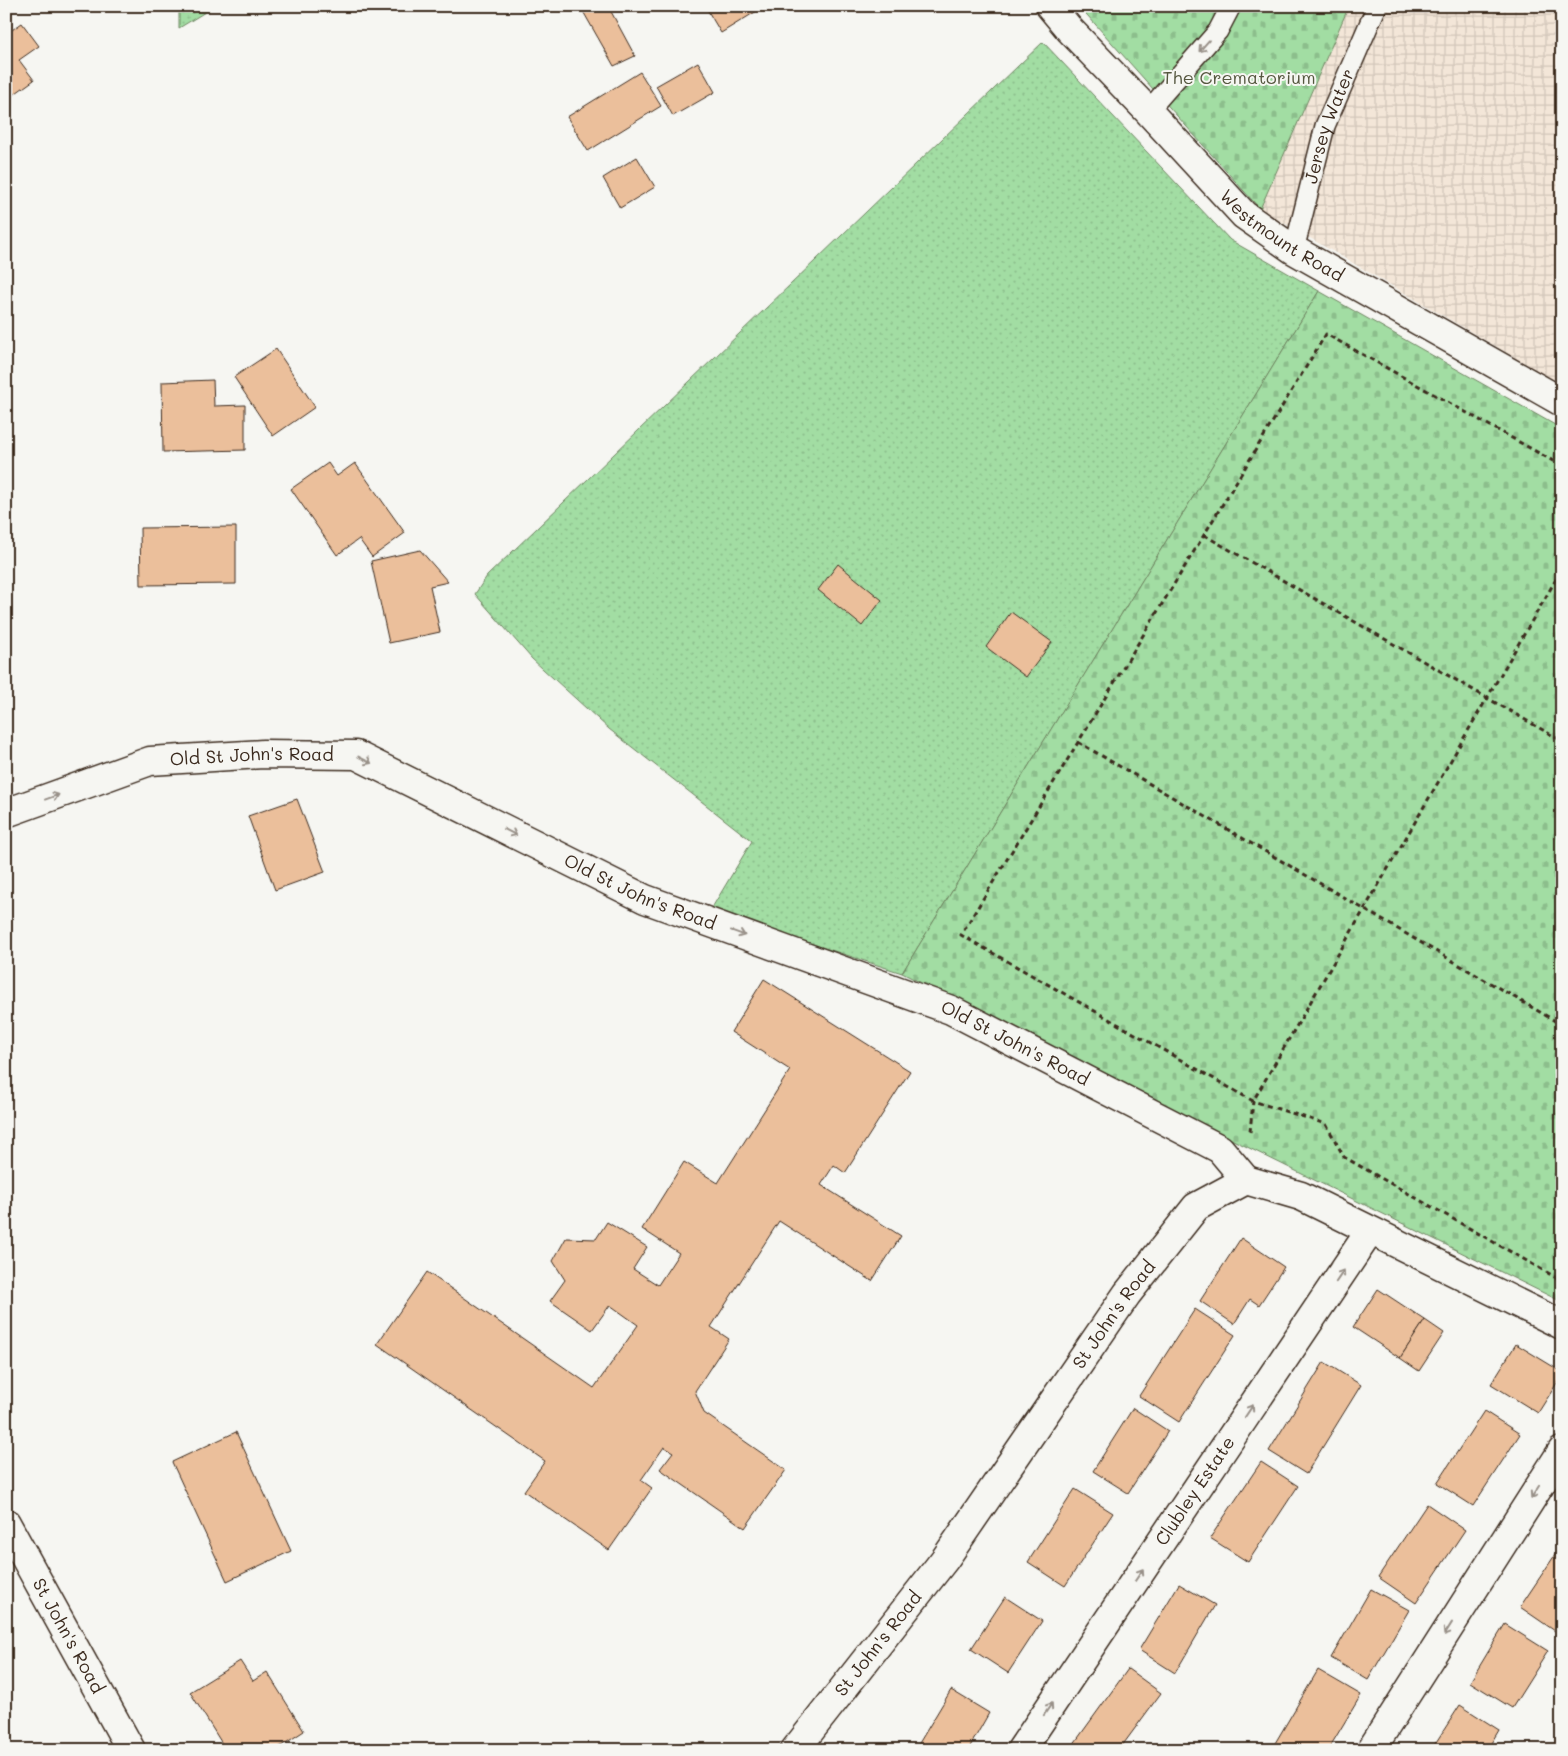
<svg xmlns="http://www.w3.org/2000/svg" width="1568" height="1756" font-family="Mali,sans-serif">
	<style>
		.industrial { fill: url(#industrial-grid) }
		.grass { fill: url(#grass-dots); stroke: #6e8460 }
		.cemetery { fill: url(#cemetery-stones); stroke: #6e8460 }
		.building { fill: #ebbf9b; stroke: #3b2a1e }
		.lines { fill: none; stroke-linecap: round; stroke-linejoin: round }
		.service-casing { stroke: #3b2a1e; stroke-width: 22 }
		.minor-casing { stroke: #3b2a1e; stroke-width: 31 }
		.secondary-casing { stroke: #3b2a1e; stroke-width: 31 }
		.path { stroke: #3b2a1e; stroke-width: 3; stroke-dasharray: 5 4; stroke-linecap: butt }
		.service { stroke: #f6f6f2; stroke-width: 19 }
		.minor { stroke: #f6f6f2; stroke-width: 28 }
		.secondary { stroke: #f6f6f2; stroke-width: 28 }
		.oneway { stroke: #989088 }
		.labels { text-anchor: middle; stroke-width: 4; stroke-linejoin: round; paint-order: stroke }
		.park-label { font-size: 18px; fill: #55573f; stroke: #f6f6f2 }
		.street-label { font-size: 18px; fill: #3b2a1e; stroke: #f6f6f2 }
	</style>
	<defs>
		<pattern id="industrial-grid" width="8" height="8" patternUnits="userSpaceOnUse" patternTransform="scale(1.25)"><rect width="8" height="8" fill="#f3e6d8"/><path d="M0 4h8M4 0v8" fill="none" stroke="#d1c5b9"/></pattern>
		<pattern id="grass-dots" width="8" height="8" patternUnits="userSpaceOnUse" patternTransform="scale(1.25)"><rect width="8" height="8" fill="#a2dda3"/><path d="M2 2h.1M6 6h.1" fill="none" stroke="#8cbe8c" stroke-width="1.8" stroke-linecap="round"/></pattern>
		<pattern id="cemetery-stones" width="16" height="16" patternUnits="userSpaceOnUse" patternTransform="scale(1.25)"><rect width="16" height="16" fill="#a2dda3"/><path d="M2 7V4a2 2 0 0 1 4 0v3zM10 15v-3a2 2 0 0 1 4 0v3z" fill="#8cbe8c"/></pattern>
	</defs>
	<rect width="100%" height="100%" fill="#f6f6f2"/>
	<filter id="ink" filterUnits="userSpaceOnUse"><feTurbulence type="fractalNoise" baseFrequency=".02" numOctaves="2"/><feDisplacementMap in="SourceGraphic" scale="10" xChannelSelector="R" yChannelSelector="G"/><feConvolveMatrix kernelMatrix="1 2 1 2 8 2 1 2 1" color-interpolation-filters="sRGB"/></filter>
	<g filter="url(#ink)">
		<polygon class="industrial" points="1349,6 1562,6 1562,385 1260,209"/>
		<g class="grass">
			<polygon points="179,6 215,6 179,28"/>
			<polygon points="1043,42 1230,240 1319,291 902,973 710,911 752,841 609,729 532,659 475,594 487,576"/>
		</g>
		<g class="cemetery">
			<polygon points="1079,6 1349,6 1260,209"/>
			<polygon points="1319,291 1562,429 1562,1302 1235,1141 902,973"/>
		</g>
		<g class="building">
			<polygon points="580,6 608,6 635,56 614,66"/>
			<polygon points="705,6 765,6 721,33"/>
			<polygon points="22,23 39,46 19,60 34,80 6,100 6,34"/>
			<polygon points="698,62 715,92 673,116 656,86"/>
			<polygon points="640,72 661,106 588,151 567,117"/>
			<polygon points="637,157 655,187 620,208 603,178"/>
			<polygon points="276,349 315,407 273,436 234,377"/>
			<polygon points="213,380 214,406 245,405 245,450 163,452 162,382"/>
			<polygon points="328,463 337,476 355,463 405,533 372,557 359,539 337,555 291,489"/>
			<polygon points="236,527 236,584 141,585 140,528"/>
			<polygon points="420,550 448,582 430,586 440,632 389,643 371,561"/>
			<polygon points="838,564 882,600 862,626 818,590"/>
			<polygon points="1011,612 1052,642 1026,677 986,647"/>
			<polygon points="297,799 325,872 275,890 248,816"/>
			<polygon points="764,979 910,1071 845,1173 834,1165 821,1185 901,1236 872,1281 779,1221 711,1327 729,1339 695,1391 704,1413 786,1470 745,1528 660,1469 673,1452 664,1447 641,1480 652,1488 609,1550 524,1491 545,1461 377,1344 427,1272 594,1388 638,1325 610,1305 592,1330 550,1301 565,1280 553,1261 566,1238 596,1239 607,1222 647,1247 633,1269 658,1285 679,1253 642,1229 684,1162 718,1183 790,1070 731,1032"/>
			<polygon points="1241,1238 1284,1267 1259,1305 1250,1299 1234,1324 1200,1301"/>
			<polygon points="1378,1289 1425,1320 1400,1358 1353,1327"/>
			<polygon points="1195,1309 1235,1335 1179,1422 1139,1396"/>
			<polygon points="1425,1320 1444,1333 1419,1371 1400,1358"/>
			<polygon points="1516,1344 1562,1372 1562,1375 1538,1413 1491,1384"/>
			<polygon points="1324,1362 1361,1385 1306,1474 1269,1451"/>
			<polygon points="1133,1408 1168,1431 1128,1493 1093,1471"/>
			<polygon points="1484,1411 1520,1434 1473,1506 1437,1483"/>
			<polygon points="236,1432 291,1551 227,1581 172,1462"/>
			<polygon points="1261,1462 1298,1486 1248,1562 1210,1538"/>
			<polygon points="1075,1489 1113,1513 1065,1586 1028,1562"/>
			<polygon points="1427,1504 1465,1530 1416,1603 1378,1577"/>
			<polygon points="1559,1549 1562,1551 1562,1628 1558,1633 1520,1607"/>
			<polygon points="1179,1584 1215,1605 1175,1673 1139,1650"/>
			<polygon points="1371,1589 1409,1610 1368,1680 1331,1658"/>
			<polygon points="1005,1597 1042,1621 1008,1673 971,1649"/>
			<polygon points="1505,1624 1548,1651 1512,1708 1470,1682"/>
			<polygon points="240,1661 253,1681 267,1672 304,1731 275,1750 226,1750 190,1692"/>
			<polygon points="1128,1669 1161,1693 1119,1750 1080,1750 1073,1745"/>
			<polygon points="1318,1670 1361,1695 1328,1750 1271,1750"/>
			<polygon points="951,1690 989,1713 968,1750 915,1750"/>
			<polygon points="1460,1705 1499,1730 1487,1750 1431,1750"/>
		</g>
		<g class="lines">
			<g class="service-casing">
				<g id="service">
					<polyline points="1148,111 1218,31 1231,6"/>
					<path id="s1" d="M1294,250L1325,126L1377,6"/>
				</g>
			</g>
			<g class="minor-casing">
				<g id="minor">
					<path id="s2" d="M1050,6L1070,30L1148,111L1244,215L1294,250L1562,402"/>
					<path id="s3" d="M6,813L150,761L263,754L356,755L645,899L951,1010L1220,1149L1246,1180"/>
					<path id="s4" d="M1021,1750L1370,1231"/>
					<polyline points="1371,1750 1562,1451"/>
				</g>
			</g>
			<g class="secondary-casing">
				<g id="secondary">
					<path id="s5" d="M6,1523L131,1750"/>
					<path id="s6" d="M795,1750L945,1559L1127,1294L1196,1207L1246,1180L1301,1196L1562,1325"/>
				</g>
			</g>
			<g class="path">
				<polyline points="1562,466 1326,334 961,935 1253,1101 1326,1124 1344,1157 1562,1281"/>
				<polyline points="1204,535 1562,741"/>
				<polyline points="1078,742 1562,1025"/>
				<polyline points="1250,1132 1253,1101 1562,569"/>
			</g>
			<use href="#service" class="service"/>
			<use href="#minor" class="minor"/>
			<use href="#secondary" class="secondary"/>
		</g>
		<defs><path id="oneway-shaft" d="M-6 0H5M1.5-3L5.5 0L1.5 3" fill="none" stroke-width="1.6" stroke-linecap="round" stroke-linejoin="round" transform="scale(1.25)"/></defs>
		<g class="oneway">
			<use href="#oneway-shaft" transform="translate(1204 46) rotate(131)"/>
			<use href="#oneway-shaft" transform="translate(365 760) rotate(27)"/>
			<use href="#oneway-shaft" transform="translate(52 797) rotate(-20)"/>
			<use href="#oneway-shaft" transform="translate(510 832) rotate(27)"/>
			<use href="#oneway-shaft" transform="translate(738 933) rotate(20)"/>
			<use href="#oneway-shaft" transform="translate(1340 1276) rotate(-56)"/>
			<use href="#oneway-shaft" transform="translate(1249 1411) rotate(-56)"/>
			<use href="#oneway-shaft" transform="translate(1535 1492) rotate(123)"/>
			<use href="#oneway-shaft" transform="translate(1139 1575) rotate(-56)"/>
			<use href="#oneway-shaft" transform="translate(1448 1629) rotate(122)"/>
			<use href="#oneway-shaft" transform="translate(1048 1709) rotate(-56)"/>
		</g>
	</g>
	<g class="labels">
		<g class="park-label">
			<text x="1239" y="84">The Crematorium</text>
		</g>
		<g class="street-label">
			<text dy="6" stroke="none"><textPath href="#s1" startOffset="129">Jersey Water</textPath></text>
			<text dy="6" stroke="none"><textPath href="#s2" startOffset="328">Westmount Road</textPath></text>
			<text dy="6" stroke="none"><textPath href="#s3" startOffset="255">Old St John's Road</textPath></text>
			<text dy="6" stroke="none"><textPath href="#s3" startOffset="675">Old St John's Road</textPath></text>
			<text dy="6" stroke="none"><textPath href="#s3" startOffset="1080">Old St John's Road</textPath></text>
			<text dy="6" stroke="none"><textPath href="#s6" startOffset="540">St John's Road</textPath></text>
			<text dy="6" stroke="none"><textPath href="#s4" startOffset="312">Clubley Estate</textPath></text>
			<text dy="6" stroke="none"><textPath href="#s5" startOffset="129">St John's Road</textPath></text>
			<text dy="6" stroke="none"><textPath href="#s6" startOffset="135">St John's Road</textPath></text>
		</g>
	</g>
	<rect width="1568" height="1756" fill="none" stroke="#f6f6f2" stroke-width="25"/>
	<rect x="12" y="12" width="1543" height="1731" fill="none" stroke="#3b2a1e" stroke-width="2" filter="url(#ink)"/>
</svg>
